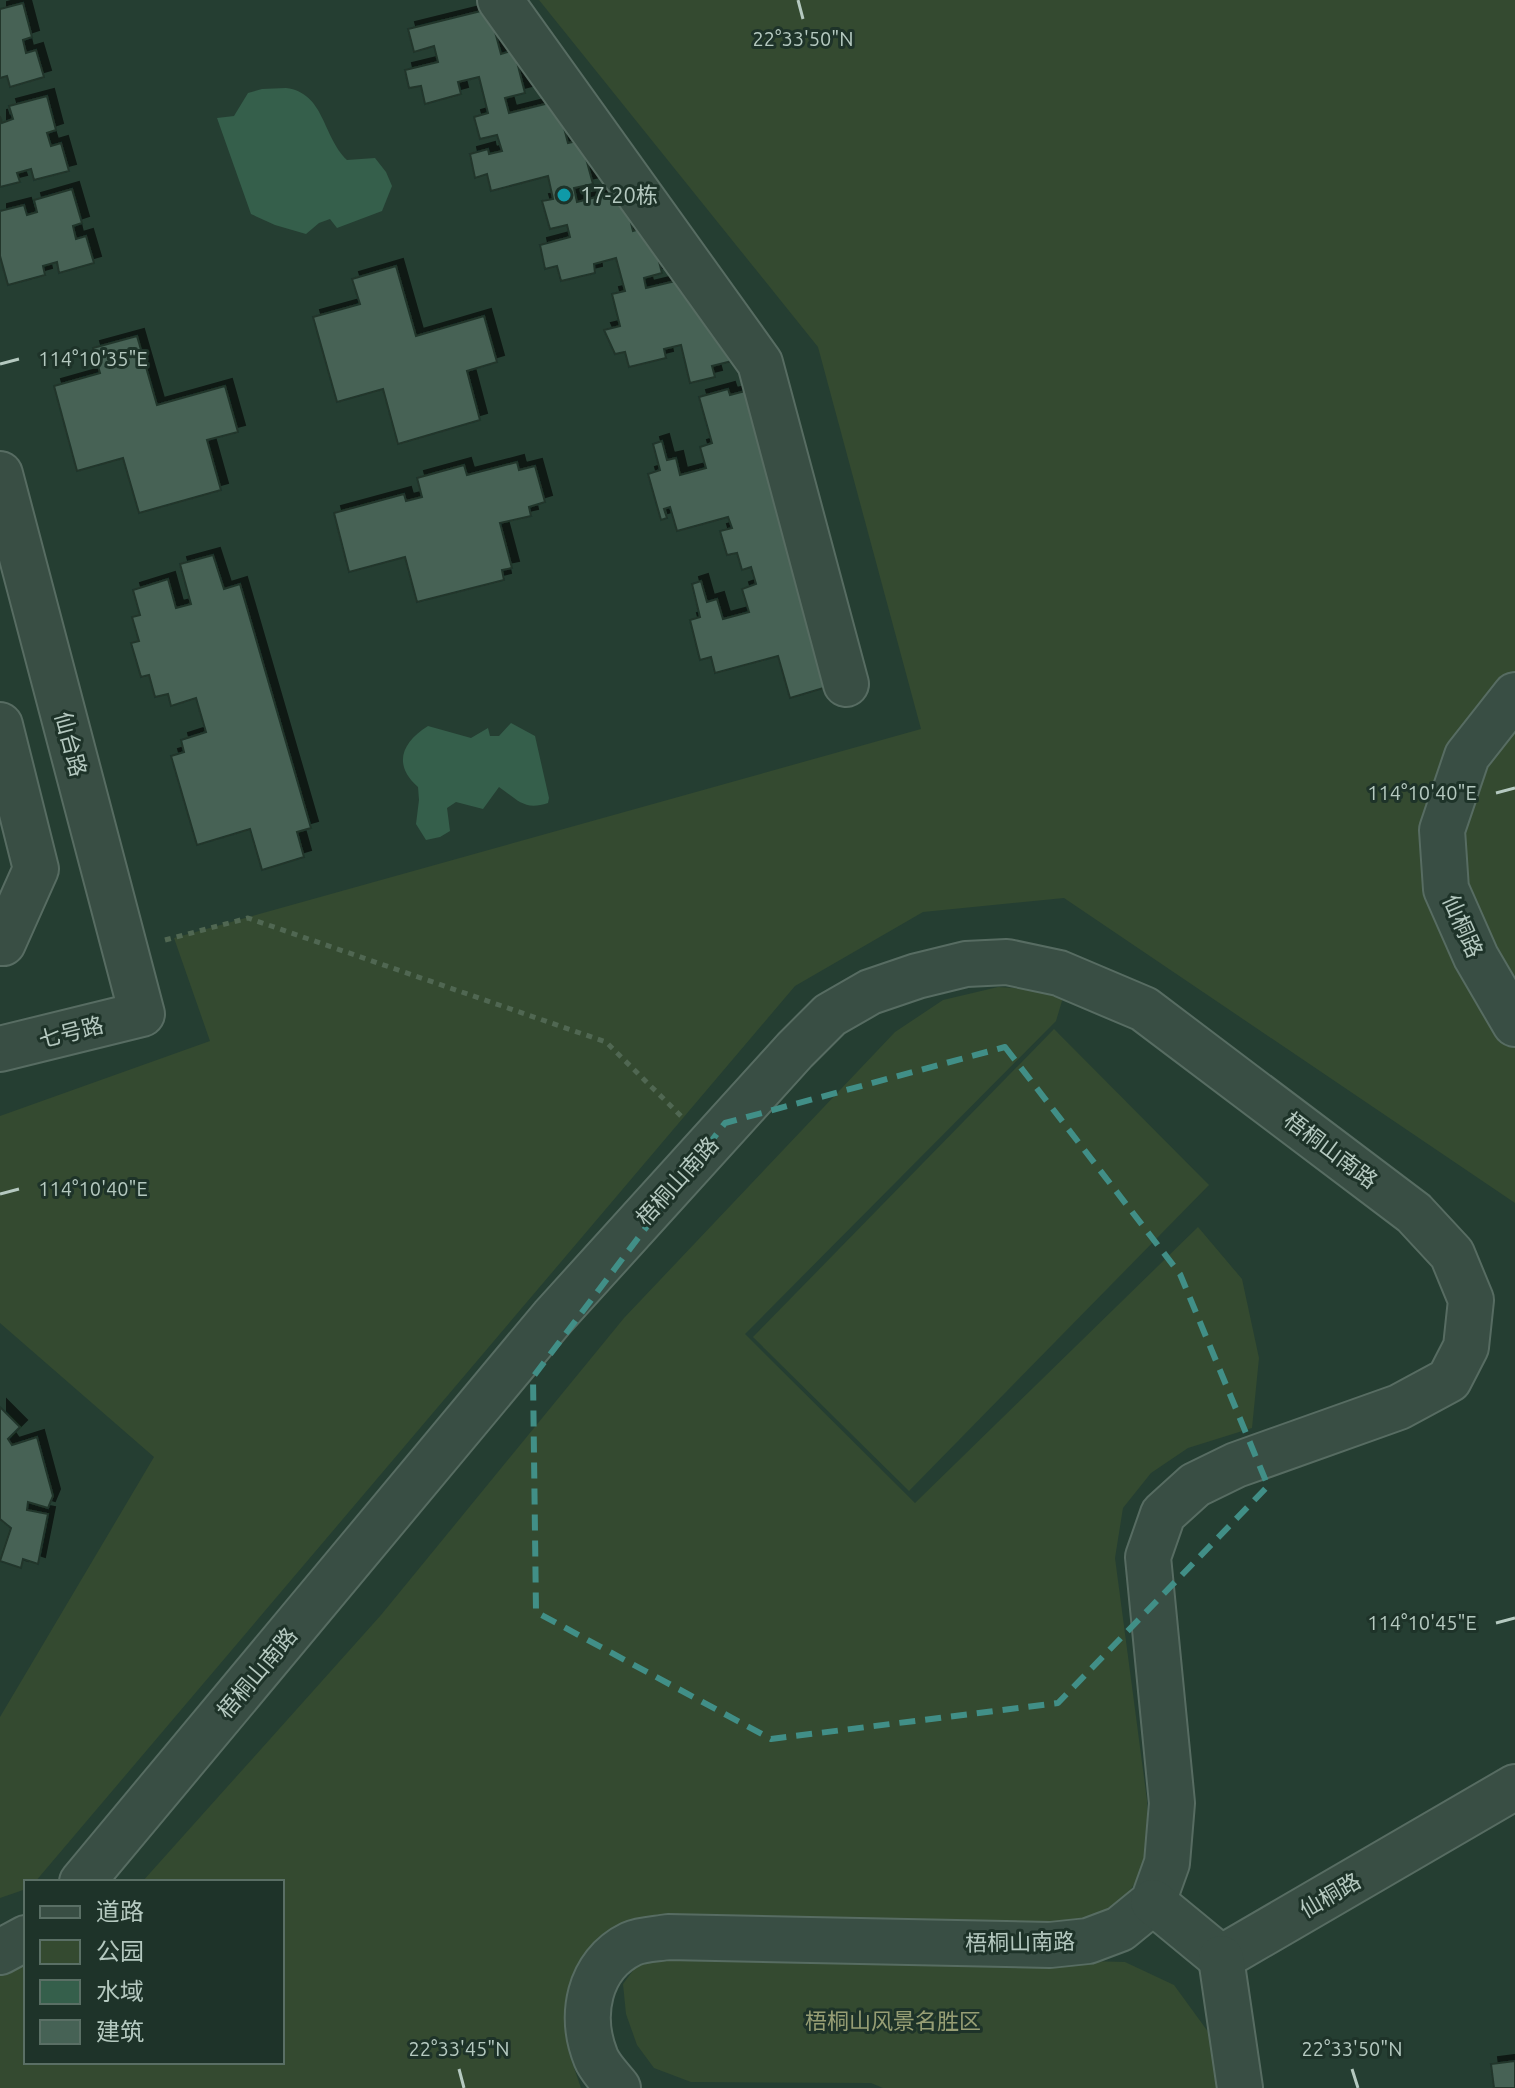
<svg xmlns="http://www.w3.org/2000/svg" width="1515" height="2088" font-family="Ubuntu,'Noto Sans SC',sans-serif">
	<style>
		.green { fill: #344a30 }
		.water { fill: #355f4b }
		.building { fill: #466255; stroke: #20352b; stroke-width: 2; filter: url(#shadow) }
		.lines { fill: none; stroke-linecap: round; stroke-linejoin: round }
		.minor-casing { stroke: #576c62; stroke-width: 48 }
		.path { stroke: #506752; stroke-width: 5; stroke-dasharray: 6 6; stroke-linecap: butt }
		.minor { stroke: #394e44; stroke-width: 44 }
		.marked { fill: none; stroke: #418f87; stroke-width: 6; stroke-dasharray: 16 10; stroke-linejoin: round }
		.ticks { fill: none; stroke: #b5c9c0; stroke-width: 3 }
		.culture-dot { fill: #0f9aa8; stroke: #1e3329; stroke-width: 3 }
		.labels { text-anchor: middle; stroke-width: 6; stroke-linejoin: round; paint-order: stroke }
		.poi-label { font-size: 22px; fill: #b5c9c0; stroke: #1e3329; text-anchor: start }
		.street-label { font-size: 22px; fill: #b5c9c0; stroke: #1e3329 }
		.park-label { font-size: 22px; fill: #979e74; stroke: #1e3329 }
		.ticks-label { font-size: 20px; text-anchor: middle; fill: #b5c9c0; stroke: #1e3329; stroke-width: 6; stroke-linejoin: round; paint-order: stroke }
	</style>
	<defs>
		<filter id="shadow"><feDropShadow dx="7" dy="-7" stdDeviation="0" flood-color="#0009"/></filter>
	</defs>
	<rect width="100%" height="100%" fill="#253e32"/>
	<g class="green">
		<polygon points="539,0 1515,0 1515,1203 1064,898 923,912 795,986 35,1882 26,1882 26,1889 0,1898 0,1717 154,1457 0,1323 0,1116 210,1041 174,938 921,729 818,347"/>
		<polygon points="998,987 1065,991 1056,1021 745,1334 915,1503 1198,1227 1242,1279 1259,1358 1252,1428 1188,1448 1151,1473 1123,1508 1115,1558 1147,1800 1149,1862 1119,1907 1072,1922 679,1916 569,1995 570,2056 581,2088 0,2088 0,1953 26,1955 26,2062 282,2062 282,1882 142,1882 381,1615 624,1318 895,1032 943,1000"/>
		<polygon points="1054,1029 1209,1185 909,1491 753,1337"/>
		<polygon points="693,1950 1125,1962 1174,1985 1217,2044 1224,2088 883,2088 871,2083 691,2082 654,2068 637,2045 626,2014 623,1984 640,1961"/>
	</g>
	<g class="water">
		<path d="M286,88C325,93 322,136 347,160L375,158L386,172L392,186L382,211L337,228L330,219L319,223L306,234L275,225L251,214L217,118L234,116L248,93L262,89Z"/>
		<path d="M511,723L535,736L549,798L548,803C524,811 518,800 499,787L483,809L456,802L447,808L450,831L440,837L426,840L416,824L419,800L418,787C393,765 401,743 428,726L471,738L488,728L490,736H499Z"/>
	</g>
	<g class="building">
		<polygon points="23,3 32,37 23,40 26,53 36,50 44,77 10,87 7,76 0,78 0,9"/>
		<polygon points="489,9 501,54 514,50 525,93 505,98 509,113 557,101 568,143 581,140 593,184 574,188 577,202 623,190 633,231 650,226 662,273 644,278 646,288 692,277 732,361 712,366 715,377 690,383 681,345 664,349 666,358 629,367 625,352 615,354 604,330 620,326 612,294 625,291 616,258 594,264 595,273 561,281 557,266 545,269 540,245 570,237 567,225 550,229 542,201 553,199 548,176 491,191 487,174 475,178 470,154 488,149 489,154 502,151 497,135 480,139 474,117 488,113 479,77 458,82 461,94 425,104 421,86 409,88 405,70 438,62 434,46 414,52 408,29"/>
		<polygon points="47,96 56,130 47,133 51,146 61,143 69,171 34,180 31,169 17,173 20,182 0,187 0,116 2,123 13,119 9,106"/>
		<polygon points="72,189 82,223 73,226 76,239 86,236 94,263 59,273 57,262 43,266 45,275 8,285 0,256 0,211 24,205 27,215 37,212 34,200"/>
		<polygon points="396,266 416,336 484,316 497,362 467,371 480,420 398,444 383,389 337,402 313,317 360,304 352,279"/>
		<polygon points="137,336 157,405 225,386 238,432 207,440 221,490 139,513 123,458 77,471 54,386 100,373 93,348"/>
		<polygon points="728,389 730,395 745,391 827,687 790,698 778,656 715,673 711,657 700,660 690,620 700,617 692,584 701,581 707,602 717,599 723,619 749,612 742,589 756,584 751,567 742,570 737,553 727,555 720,531 732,528 728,517 677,531 670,507 664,509 667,518 661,520 648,474 660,470 653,444 662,441 667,460 676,458 680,475 706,468 700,447 712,443 699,397"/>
		<polygon points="517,462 519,470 535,466 545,502 529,507 531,516 500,523 512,568 502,570 504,580 417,602 405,557 349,572 334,513 404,494 406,501 422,497 417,478 464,465 467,475"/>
		<polygon points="213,555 224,589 240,584 311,828 297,832 304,857 262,870 250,829 197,845 171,756 184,752 181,740 206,732 196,698 171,706 168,694 155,697 149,675 141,677 131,643 139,641 132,617 140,615 133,590 168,579 176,608 191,604 180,564"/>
		<polygon points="0,1407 20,1427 8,1439 12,1445 37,1437 53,1496 48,1508 28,1502 27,1510 48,1514 38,1564 23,1559 21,1568 0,1561 11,1528 0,1519"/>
		<polygon points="1515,2061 1515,2088 1494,2088 1491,2064"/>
	</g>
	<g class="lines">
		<g class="minor-casing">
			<g id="minor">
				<polyline points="500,0 760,363 846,684"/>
				<polyline points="0,474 142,1014 0,1049"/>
				<polyline points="1515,695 1467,756 1442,830 1446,889 1476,957 1515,1024"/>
				<polyline points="0,725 36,869 3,943 0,943"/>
				<path d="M82,1882L553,1317L795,1050L830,1015L870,992L917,976L966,964L1007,962L1059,973L1144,1009L1414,1213L1452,1254L1471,1300L1466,1347L1449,1380L1399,1407L1236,1465L1195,1485L1163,1514L1148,1557L1172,1803L1167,1863L1153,1902L1120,1929L1088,1941L1050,1945L668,1937C657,1939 642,1939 631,1944C588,1965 579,2016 596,2058C600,2068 611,2079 618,2088"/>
				<polyline points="1153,1902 1221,1958 1515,1787"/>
				<polyline points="0,1952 26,1938"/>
				<polyline points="1221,1958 1240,2088"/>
			</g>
		</g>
		<polyline class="path" points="165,940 248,918 606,1042 681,1116"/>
		<use href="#minor" class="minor"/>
	</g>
	<path class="marked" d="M1005,1047L1180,1274L1268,1486L1058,1703L771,1739L536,1612L533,1377L725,1123Z"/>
	<path class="ticks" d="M798,0L803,19M0,364L19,359M1496,793L1515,788M0,1194L19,1189M1496,1623L1515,1618M459,2069L464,2088M1352,2069L1358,2088"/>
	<circle class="culture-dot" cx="564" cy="195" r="8"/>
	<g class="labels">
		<g class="poi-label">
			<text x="580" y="203">17-20栋</text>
		</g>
		<g class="street-label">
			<text transform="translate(71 744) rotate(75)" y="8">仙台路</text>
			<text transform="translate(1463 926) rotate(66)" y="8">仙桐路</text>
			<text transform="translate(71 1032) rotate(-14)" y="8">七号路</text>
			<text transform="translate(1331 1150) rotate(37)" y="8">梧桐山南路</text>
			<text transform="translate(677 1181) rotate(-48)" y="8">梧桐山南路</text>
			<text transform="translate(257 1673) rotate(-50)" y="8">梧桐山南路</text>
			<text transform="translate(1330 1895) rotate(-30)" y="8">仙桐路</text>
			<text transform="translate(1020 1942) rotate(-1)" y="8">梧桐山南路</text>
		</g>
		<g class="park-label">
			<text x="893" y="2029">梧桐山风景名胜区</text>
		</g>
	</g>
	<g class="ticks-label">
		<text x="803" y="46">22°33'50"N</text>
		<text x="93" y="366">114°10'35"E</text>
		<text x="1422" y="800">114°10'40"E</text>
		<text x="93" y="1196">114°10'40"E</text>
		<text x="1422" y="1630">114°10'45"E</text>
		<text x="459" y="2056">22°33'45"N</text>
		<text x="1352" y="2056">22°33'50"N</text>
	</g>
	<rect x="24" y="1880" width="260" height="184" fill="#1e3329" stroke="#5a6f65" stroke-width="2"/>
	<rect x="40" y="1906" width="40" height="12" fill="#394e44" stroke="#5a6f65" stroke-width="2"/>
	<text x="96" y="1920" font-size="24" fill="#b5c9c0">道路</text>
	<rect x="40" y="1940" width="40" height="24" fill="#344a30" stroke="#5a6f65" stroke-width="2"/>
	<text x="96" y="1960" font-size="24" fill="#b5c9c0">公园</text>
	<rect x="40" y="1980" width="40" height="24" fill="#355f4b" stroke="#5a6f65" stroke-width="2"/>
	<text x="96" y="2000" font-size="24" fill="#b5c9c0">水域</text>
	<rect x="40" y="2020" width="40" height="24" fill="#466255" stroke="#5a6f65" stroke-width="2"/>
	<text x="96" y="2040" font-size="24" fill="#b5c9c0">建筑</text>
</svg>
